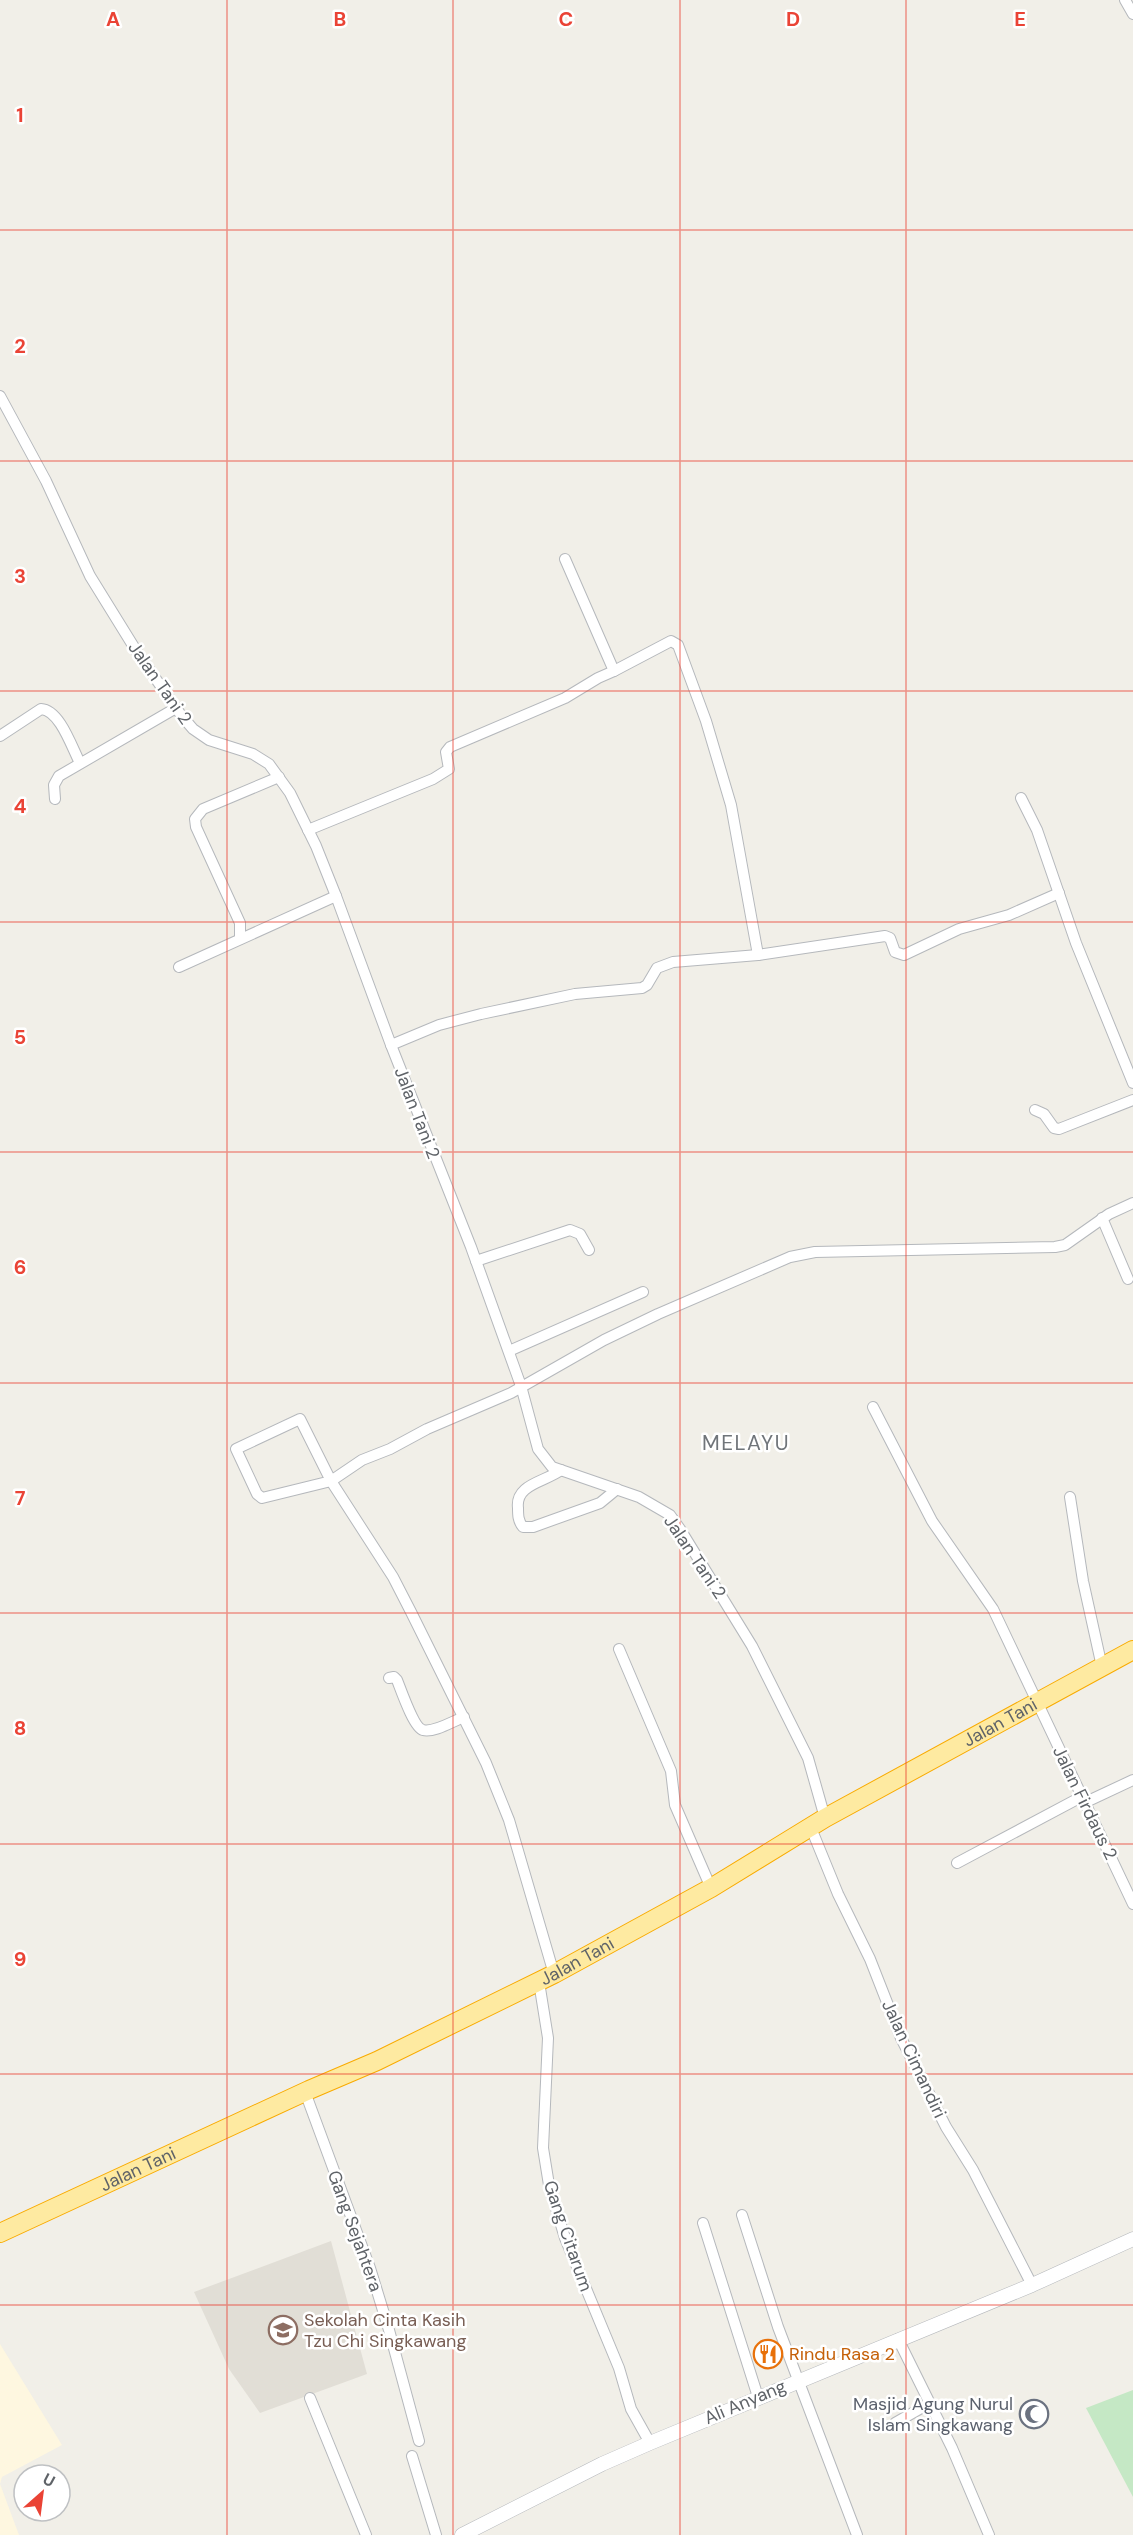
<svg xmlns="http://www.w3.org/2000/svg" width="1133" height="2535" font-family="'DM Sans',sans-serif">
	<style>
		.commercial { fill: #fef7e0 }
		.education { fill: #e1ded6 }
		.green { fill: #c5e8c5 }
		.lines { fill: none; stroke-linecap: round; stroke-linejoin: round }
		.minor-casing { stroke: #b5b8bc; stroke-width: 12 }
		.tertiary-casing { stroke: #b5b8bc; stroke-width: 15 }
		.trunk-casing { stroke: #f9ab00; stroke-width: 20 }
		.minor { stroke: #fff; stroke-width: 10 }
		.tertiary { stroke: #fff; stroke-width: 14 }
		.trunk { stroke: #feeaa1; stroke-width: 18 }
		.grid { fill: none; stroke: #ea4335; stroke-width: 1.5; stroke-opacity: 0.55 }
		.labels { text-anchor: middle; stroke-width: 5; stroke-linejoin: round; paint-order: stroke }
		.street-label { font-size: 18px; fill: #5f6368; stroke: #fff }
		.education-label { font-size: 18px; fill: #785e54; stroke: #fff; text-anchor: start }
		.food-label { font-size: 18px; fill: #c56008; stroke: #fff; text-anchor: start }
		.worship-label { font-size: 18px; fill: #5b616d; stroke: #fff; text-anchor: end }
		.quarter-label { font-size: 21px; letter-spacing: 1.5px; fill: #70757a; stroke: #fff }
		.grid-label { font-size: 20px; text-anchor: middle; font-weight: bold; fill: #ea4335; stroke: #fff; stroke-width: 5; stroke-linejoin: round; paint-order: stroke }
	</style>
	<rect width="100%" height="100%" fill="#f1efe8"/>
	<polygon class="commercial" points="0,2344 62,2445 2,2477 0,2484 19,2535 0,2535"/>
	<polygon class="education" points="331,2241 367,2374 260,2413 229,2369 194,2292"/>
	<polygon class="green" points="1133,2390 1133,2497 1086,2408"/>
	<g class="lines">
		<g class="minor-casing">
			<g id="minor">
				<polyline points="1125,0 1133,14"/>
				<polyline points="0,396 46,481 90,576 137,652 181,715 193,729 209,740 253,754 269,764 290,793 316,846 336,896 391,1045 471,1247 521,1386 538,1449 552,1467 639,1497 670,1515 680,1529 752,1646 808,1758 825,1818"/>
				<polyline points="614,671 671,641 678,645 706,721 731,805 758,955"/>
				<path d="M0,736L41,709C60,710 72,748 80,763"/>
				<polyline points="1021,798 1037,830 1076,943 1133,1083"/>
				<polyline points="55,799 54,785 59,776 176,708"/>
				<polyline points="308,830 433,779 449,769 446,752 450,747 565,698 598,678 614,671 565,559"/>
				<polyline points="240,939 240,923 196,827 195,819 203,809 279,777"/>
				<polyline points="179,967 336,896"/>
				<polyline points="391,1045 439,1025 481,1014 575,994 642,988 647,985 657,968 673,962 758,955 885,936 890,938 895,952 904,955 959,929 1009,915 1059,893"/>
				<polyline points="1035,1110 1044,1114 1054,1128 1059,1129 1133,1100"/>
				<polyline points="1102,1218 1128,1279"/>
				<polyline points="476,1261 570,1230 580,1234 589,1250"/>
				<polyline points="509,1351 643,1292"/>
				<polyline points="873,1407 932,1521 993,1609 1133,1904"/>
				<path d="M561,1470C545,1482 515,1484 518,1508C518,1515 518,1521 523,1527H533L600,1503L617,1489"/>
				<polyline points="1070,1497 1083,1581 1102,1667"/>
				<polyline points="619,1649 671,1771 675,1805 711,1888"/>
				<path d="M389,1678L394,1677L397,1680C401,1690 414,1728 423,1730C434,1733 453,1721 464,1717"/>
				<polyline points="1086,1802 1133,1780"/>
				<polyline points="811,1828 838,1894 870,1959 901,2038 946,2127 973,2170 1032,2285"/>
				<polyline points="957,1863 1083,1796"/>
				<polyline points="554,1974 509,1820 486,1763 411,1612 393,1577 331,1481 300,1419 236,1449 257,1494 262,1498 323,1483 331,1481 362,1460 390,1449 427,1429 511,1393 604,1340 658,1314 790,1257 815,1252 1055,1247 1065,1245 1109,1214 1133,1203"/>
				<polyline points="539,1982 548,2038 543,2148 549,2185 565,2238 619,2368 631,2409 650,2443"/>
				<polyline points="305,2092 370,2268 389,2330 419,2441"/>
				<polyline points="742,2215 778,2327 857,2535"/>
				<polyline points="703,2223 758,2397"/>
				<polyline points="898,2339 952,2448 989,2535"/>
				<polyline points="310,2398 366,2535"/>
				<polyline points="895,2423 930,2403"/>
				<polyline points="412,2456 436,2535"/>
			</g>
		</g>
		<g class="tertiary-casing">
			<polyline id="tertiary" points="462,2535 602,2464 650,2443 1032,2285 1133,2239"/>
		</g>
		<g class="trunk-casing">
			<g id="trunk">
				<path id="s1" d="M0,2233L309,2090L377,2061L554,1974L711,1888L825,1818L1133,1650"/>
			</g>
		</g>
		<use href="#minor" class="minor"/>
		<use href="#tertiary" class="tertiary"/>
		<use href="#trunk" class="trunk"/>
	</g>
	<path class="grid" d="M227,0V2535M453,0V2535M680,0V2535M906,0V2535M0,230H1133M0,461H1133M0,691H1133M0,922H1133M0,1152H1133M0,1383H1133M0,1613H1133M0,1844H1133M0,2074H1133M0,2305H1133"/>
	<defs>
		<g id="school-ring" transform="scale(1.5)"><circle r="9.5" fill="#fff" stroke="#8d6e63" stroke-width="1.5"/><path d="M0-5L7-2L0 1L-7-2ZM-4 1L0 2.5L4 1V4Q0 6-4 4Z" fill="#8d6e63"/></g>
		<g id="restaurant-ring" transform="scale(1.5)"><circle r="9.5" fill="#fff" stroke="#e8710a" stroke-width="1.5"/><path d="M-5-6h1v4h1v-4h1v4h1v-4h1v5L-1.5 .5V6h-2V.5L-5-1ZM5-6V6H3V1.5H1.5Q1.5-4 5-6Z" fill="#e8710a"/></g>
		<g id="mosque-ring" transform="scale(1.5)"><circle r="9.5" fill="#fff" stroke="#6b7280" stroke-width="1.5"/><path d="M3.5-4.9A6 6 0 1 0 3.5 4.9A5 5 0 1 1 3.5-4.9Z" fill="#6b7280"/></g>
	</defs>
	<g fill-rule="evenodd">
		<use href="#school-ring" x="283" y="2330"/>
		<use href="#restaurant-ring" x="768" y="2354"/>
		<use href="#mosque-ring" x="1034" y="2414"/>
	</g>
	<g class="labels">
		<g class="street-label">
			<text transform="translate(160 683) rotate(55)" y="6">Jalan Tani 2</text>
			<text transform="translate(417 1113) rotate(69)" y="6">Jalan Tani 2</text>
			<text transform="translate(695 1557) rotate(56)" y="6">Jalan Tani 2</text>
			<text dy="6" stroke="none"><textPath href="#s1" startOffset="1124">Jalan Tani</textPath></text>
			<text transform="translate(1085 1803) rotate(64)" y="6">Jalan Firdaus 2</text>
			<text dy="6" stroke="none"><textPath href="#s1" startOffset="638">Jalan Tani</textPath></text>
			<text transform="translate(914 2059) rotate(65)" y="6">Jalan Cimandiri</text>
			<text dy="6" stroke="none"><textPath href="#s1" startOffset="152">Jalan Tani</textPath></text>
			<text transform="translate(355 2231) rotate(70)" y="6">Gang Sejahtera</text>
			<text transform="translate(568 2236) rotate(71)" y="6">Gang Citarum</text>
			<text transform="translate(745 2402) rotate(-23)" y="6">Ali Anyang</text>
		</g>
		<g class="education-label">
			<text x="304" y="2326">Sekolah Cinta Kasih<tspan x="304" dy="21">Tzu Chi Singkawang</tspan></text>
		</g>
		<g class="food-label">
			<text x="789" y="2360">Rindu Rasa 2</text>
		</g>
		<g class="worship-label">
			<text x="1013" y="2410">Masjid Agung Nurul<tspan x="1013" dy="21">Islam Singkawang</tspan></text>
		</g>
		<g class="quarter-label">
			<text x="746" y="1450">MELAYU</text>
		</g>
	</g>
	<g class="grid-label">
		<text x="113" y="26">A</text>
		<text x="340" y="26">B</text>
		<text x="566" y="26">C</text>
		<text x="793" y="26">D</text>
		<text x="1020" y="26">E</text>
		<text x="20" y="122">1</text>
		<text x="20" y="353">2</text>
		<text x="20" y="583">3</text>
		<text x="20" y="813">4</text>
		<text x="20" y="1044">5</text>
		<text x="20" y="1274">6</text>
		<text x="20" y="1505">7</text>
		<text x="20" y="1735">8</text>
		<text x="20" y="1966">9</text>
	</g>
	<g transform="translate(42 2493) rotate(28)"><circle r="28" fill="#ffffff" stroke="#bfc1c3" stroke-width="1.5"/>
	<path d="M0-4.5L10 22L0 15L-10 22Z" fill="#ea4335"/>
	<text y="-9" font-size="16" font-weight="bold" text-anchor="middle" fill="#5f6368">U</text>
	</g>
</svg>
